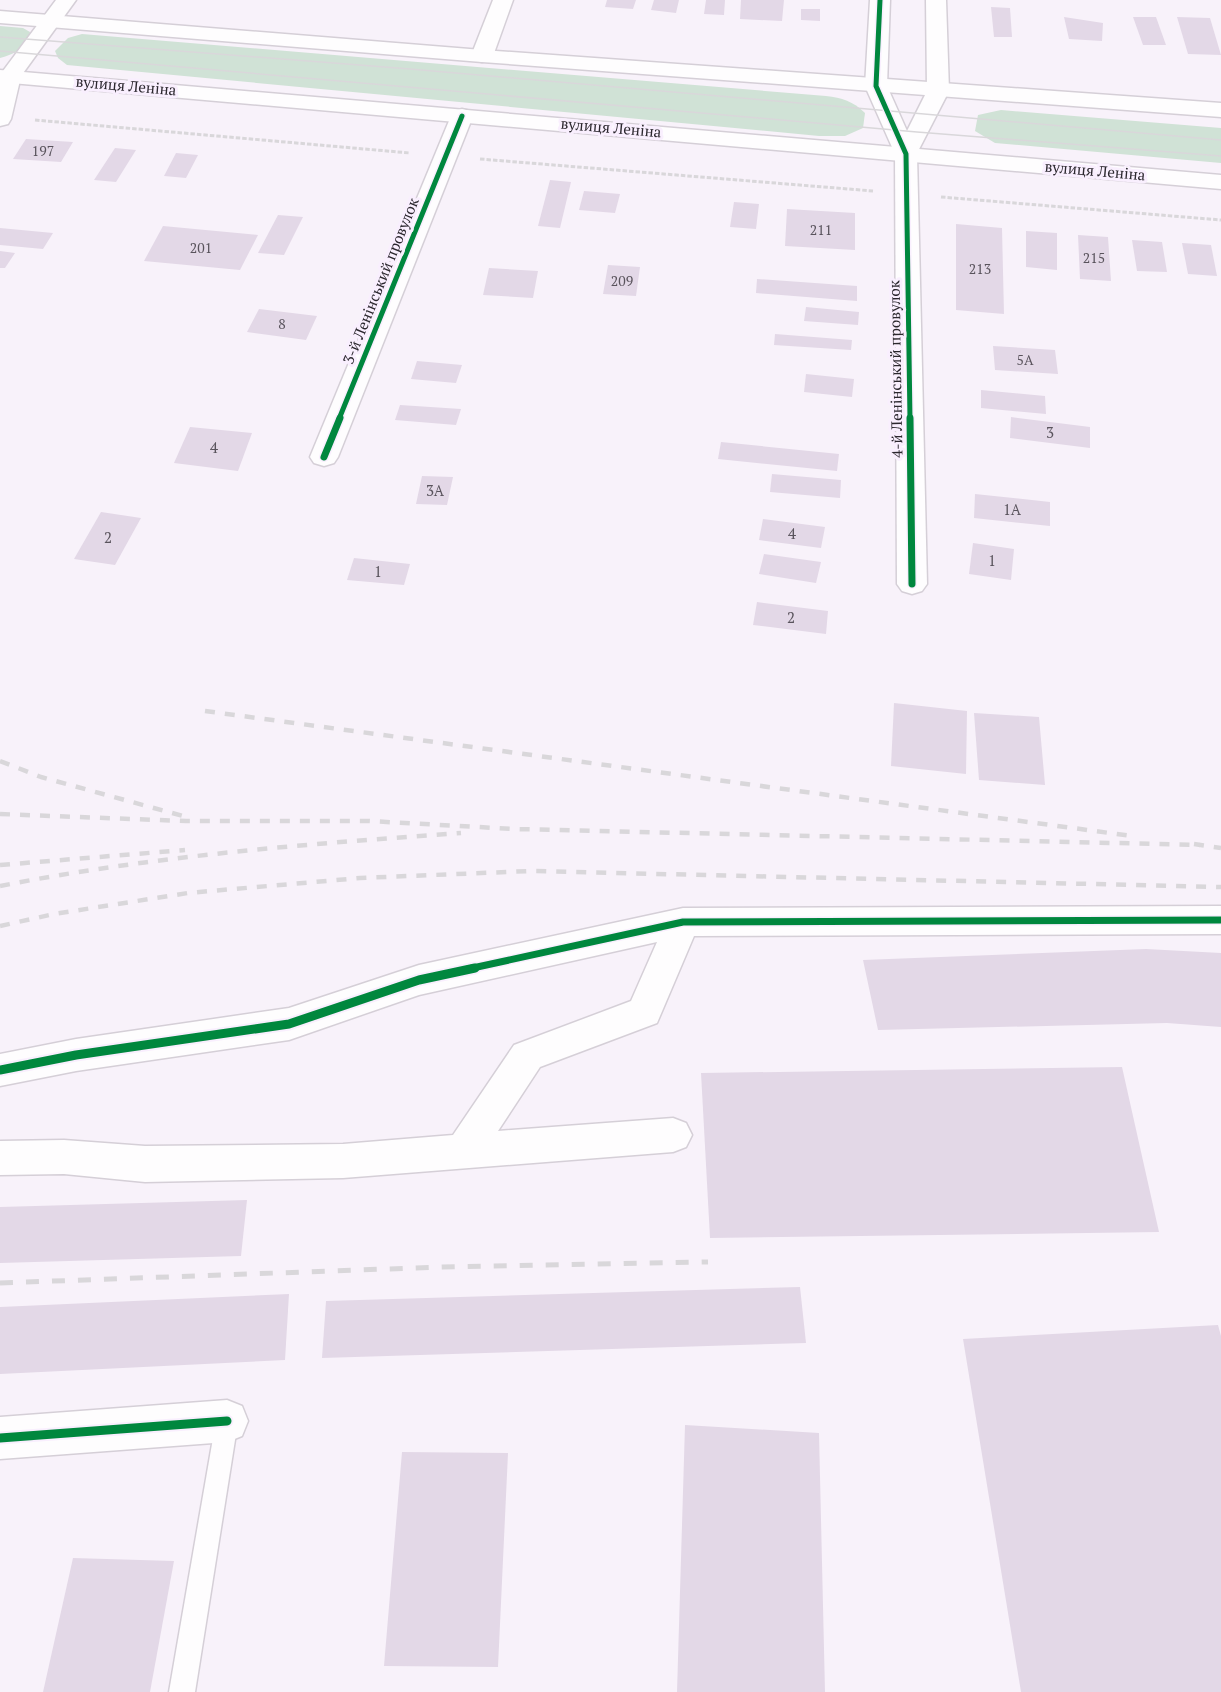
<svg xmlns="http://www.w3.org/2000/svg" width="1221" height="1692" font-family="'PT Serif',serif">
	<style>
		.green { fill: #d0e2d6 }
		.building { fill: #e3d8e7 }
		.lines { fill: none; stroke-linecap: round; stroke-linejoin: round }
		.service-casing { stroke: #d5cfd7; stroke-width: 3 }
		.minor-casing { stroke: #d5cfd7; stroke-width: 3 }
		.tertiary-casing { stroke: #d5cfd7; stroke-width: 3 }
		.primary-casing { stroke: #d5cfd7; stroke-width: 3 }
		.path { stroke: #d9d7da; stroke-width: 3; stroke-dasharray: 4.5 2; stroke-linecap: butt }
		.service { fill: #fefdfe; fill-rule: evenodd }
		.minor { fill: #fefdfe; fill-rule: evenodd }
		.tertiary { fill: #fefdfe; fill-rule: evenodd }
		.primary { fill: #fefdfe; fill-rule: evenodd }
		.tram { stroke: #d9d7da; stroke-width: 1.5 }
		.rail-far1 { stroke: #d9d7da; stroke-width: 4.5; stroke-dasharray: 10 10; stroke-linecap: butt }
		.rail { stroke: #d9d7da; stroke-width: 5; stroke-dasharray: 13 13; stroke-linecap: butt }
		.cycleway-far2-casing { stroke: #f9effe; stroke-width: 8 }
		.cycleway-far1-casing { stroke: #f9effe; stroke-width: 10 }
		.cycleway-casing { stroke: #f9effe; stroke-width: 13 }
		.cycleway-far2 { stroke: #00873e; stroke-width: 5 }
		.cycleway-far1 { stroke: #00873e; stroke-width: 7 }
		.cycleway { stroke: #00873e; stroke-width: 9 }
		.labels { text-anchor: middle; stroke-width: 6; stroke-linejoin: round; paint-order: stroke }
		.far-number-label { font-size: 14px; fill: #59535c }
		.far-street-label { font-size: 15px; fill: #2b272e; stroke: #f9effe }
		.number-label { font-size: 15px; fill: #59535c }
	</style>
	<rect width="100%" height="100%" fill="#f8f2fa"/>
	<g class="green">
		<path d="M0,26L23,28L30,32C28,48 14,54 0,58Z"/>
		<path d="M82,34L826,96C842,98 853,101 865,113L863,128L845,136H819L67,65L58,58L55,51L68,38Z"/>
		<polygon points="1001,110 1221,128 1221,163 995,143 975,131 978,115"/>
	</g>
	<g class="building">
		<polygon points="607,0 636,0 633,9 605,7"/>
		<polygon points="654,0 679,0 676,13 651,10"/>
		<polygon points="706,0 725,0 724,15 704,14"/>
		<polygon points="741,0 784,0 782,21 740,19"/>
		<polygon points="991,7 1010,8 1012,37 994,37"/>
		<polygon points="801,9 820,9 820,21 801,20"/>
		<polygon points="1064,17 1103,23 1102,41 1069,39"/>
		<polygon points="1133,17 1156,17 1166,45 1143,45"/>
		<polygon points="1177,17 1210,18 1221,55 1188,54"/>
		<polygon points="26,139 73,142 61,162 13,159"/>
		<polygon points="115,148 136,150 116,182 94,180"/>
		<polygon points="176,153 198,155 186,178 164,176"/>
		<polygon points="550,180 571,182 560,228 538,226"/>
		<polygon points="584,191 620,194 615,213 579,210"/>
		<polygon points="734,202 759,204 756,229 730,227"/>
		<polygon points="787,209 855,213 855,250 785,246"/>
		<polygon points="278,215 303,217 284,255 258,253"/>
		<polygon points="956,224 1002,228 1004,314 956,310"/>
		<polygon points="163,226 258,235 240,270 144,261"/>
		<polygon points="0,228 53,233 43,249 0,245"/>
		<polygon points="1026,231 1057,233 1057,270 1026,267"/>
		<polygon points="1078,235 1108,237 1111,281 1080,279"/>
		<polygon points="1132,240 1162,242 1167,272 1137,271"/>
		<polygon points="1182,243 1211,245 1217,276 1188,274"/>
		<polygon points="0,251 15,253 5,268 0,268"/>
		<polygon points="608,265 640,267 636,296 603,294"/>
		<polygon points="489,268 538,271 533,298 483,295"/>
		<polygon points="757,279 857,286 857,301 756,293"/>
		<polygon points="806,307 859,312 858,325 804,321"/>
		<polygon points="259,309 317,316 306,340 247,332"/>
		<polygon points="775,334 852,340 851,350 774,345"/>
		<polygon points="993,346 1055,350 1058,374 995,370"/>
		<polygon points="417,361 462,365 456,383 411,379"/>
		<polygon points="806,374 854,379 852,397 804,392"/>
		<polygon points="981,390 1045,396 1046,414 981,408"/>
		<polygon points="400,405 461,409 456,425 395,420"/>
		<polygon points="1011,417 1090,427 1090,448 1010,438"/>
		<polygon points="190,427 252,433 238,471 174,463"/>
		<polygon points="721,442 839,454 837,471 718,459"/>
		<polygon points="772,474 841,480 840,498 770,492"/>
		<polygon points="422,476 453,477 447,505 416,504"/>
		<polygon points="975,494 1050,502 1050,526 974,518"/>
		<polygon points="101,512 141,518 115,565 74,559"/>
		<polygon points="763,519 825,527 821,548 759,540"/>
		<polygon points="973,543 1014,549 1011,580 969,574"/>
		<polygon points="764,554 821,562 816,583 759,574"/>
		<polygon points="354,558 410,564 404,585 347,580"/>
		<polygon points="757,602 828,611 826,634 753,625"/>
		<polygon points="894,703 967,711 966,774 891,766"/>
		<polygon points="974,713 1039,717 1045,785 979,780"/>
		<polygon points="1146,949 1221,953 1221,1027 1167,1023 878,1030 863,960"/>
		<polygon points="1122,1067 1159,1232 710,1238 701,1073"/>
		<polygon points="247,1200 241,1256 0,1263 0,1207"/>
		<polygon points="800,1287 806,1343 322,1358 326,1301"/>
		<polygon points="289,1294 285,1360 0,1374 0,1307"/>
		<polygon points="1218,1325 1221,1336 1221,1692 1021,1692 963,1339"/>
		<polygon points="685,1425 819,1433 825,1692 677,1692"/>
		<polygon points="402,1452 508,1453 498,1667 384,1666"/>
		<polygon points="73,1558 174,1561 150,1692 43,1692"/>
	</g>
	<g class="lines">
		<g class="service-casing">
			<polygon id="service" points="227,1410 235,1413 238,1421 195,1692 169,1692 216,1421 219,1413"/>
		</g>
		<g class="minor-casing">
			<g id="minor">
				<polygon points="56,0 76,0 21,76 11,119 8,124 0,126 0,75"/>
				<polygon points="493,0 513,0 493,56 489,60 482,62 475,60 471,56"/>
				<polygon points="462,109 470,111 473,116 338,457 334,463 324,466 314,463 310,457 451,116 454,111"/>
				<polygon points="906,147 914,149 917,154 927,584 922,591 912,594 902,591 897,584 895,154 898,149"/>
				<polygon points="1221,906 1221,934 694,936 657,1023 540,1067 498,1131 673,1118 686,1123 692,1135 686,1147 673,1152 343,1178 145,1182 64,1174 0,1175 0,1141 64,1140 145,1146 343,1144 453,1135 514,1045 631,1001 657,942 419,995 289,1040 76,1071 0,1086 0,1054 76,1039 289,1008 419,965 683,908"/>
				<polygon points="227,1400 242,1406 248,1421 242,1436 227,1442 0,1459 0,1417"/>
			</g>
		</g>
		<g class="tertiary-casing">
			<polygon id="tertiary" points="870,0 890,0 887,86 907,131 927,91 926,0 946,0 949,91 914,159 906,161 898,159 895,154 865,86"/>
		</g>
		<g class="primary-casing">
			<g id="primary">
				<polygon points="0,11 482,50 1221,103 1221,117 482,62 0,23"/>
				<polygon points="0,70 1221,175 1221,189 0,82"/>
			</g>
		</g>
		<g class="path">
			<polyline points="35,120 410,153"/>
			<polyline points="480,159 873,191"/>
			<polyline points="941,197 1221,220"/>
		</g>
		<use href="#service" class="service"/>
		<use href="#minor" class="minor"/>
		<use href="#tertiary" class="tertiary"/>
		<use href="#primary" class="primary"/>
		<g class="tram">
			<polyline points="0,37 410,69 1221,140"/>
			<polyline points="0,51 917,132 1221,156"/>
		</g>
		<g class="rail-far1">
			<polyline points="205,711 1132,836"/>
			<polyline points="0,761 41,777 183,816"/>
			<polyline points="0,814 186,821 369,821 514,829 1200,845"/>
			<polyline points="1194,844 1221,848"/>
			<polyline points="0,865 185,850"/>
			<path d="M0,886C152,856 306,844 461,833"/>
			<polyline points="0,926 54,914 188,893 360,878 531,871 1221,887"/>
		</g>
		<polyline class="rail" points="0,1283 442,1267 708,1262"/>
		<g class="cycleway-far2-casing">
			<g id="cycleway-far2">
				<polyline points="880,0 876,86 906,154 910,419"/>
				<polyline points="339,419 462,116"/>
			</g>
		</g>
		<g class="cycleway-far1-casing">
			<g id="cycleway-far1">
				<polyline points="910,418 912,584"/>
				<polyline points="324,457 340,418"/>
				<polyline points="468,969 683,922 1221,920"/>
			</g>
		</g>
		<g class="cycleway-casing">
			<g id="cycleway">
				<polyline points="0,1070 76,1055 289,1024 419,980 475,968"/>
				<polyline points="0,1438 227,1421"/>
			</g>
		</g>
		<use href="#cycleway-far2" class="cycleway-far2"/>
		<use href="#cycleway-far1" class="cycleway-far1"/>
		<use href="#cycleway" class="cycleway"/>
	</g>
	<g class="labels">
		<g class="far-number-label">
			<text x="43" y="156">197</text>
			<text x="821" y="235">211</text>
			<text x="201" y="253">201</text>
			<text x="1094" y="263">215</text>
			<text x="980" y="274">213</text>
			<text x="622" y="286">209</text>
			<text x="282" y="329">8</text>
			<text x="1025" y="365">5А</text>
		</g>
		<g class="far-street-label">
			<text transform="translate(126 86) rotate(5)" y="5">вулиця Леніна</text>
			<text transform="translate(611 128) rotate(5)" y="5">вулиця Леніна</text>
			<text transform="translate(1095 171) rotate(5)" y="5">вулиця Леніна</text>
			<text transform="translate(381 281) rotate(-68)" y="5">3-й Ленінський провулок</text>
			<text transform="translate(896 369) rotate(-91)" y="5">4-й Ленінський провулок</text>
		</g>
		<g class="number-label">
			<text x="1050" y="438">3</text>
			<text x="214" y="453">4</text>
			<text x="435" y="496">3А</text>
			<text x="1012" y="515">1А</text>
			<text x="792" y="539">4</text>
			<text x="108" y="543">2</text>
			<text x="992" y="566">1</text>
			<text x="378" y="577">1</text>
			<text x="791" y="623">2</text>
		</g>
	</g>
</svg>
